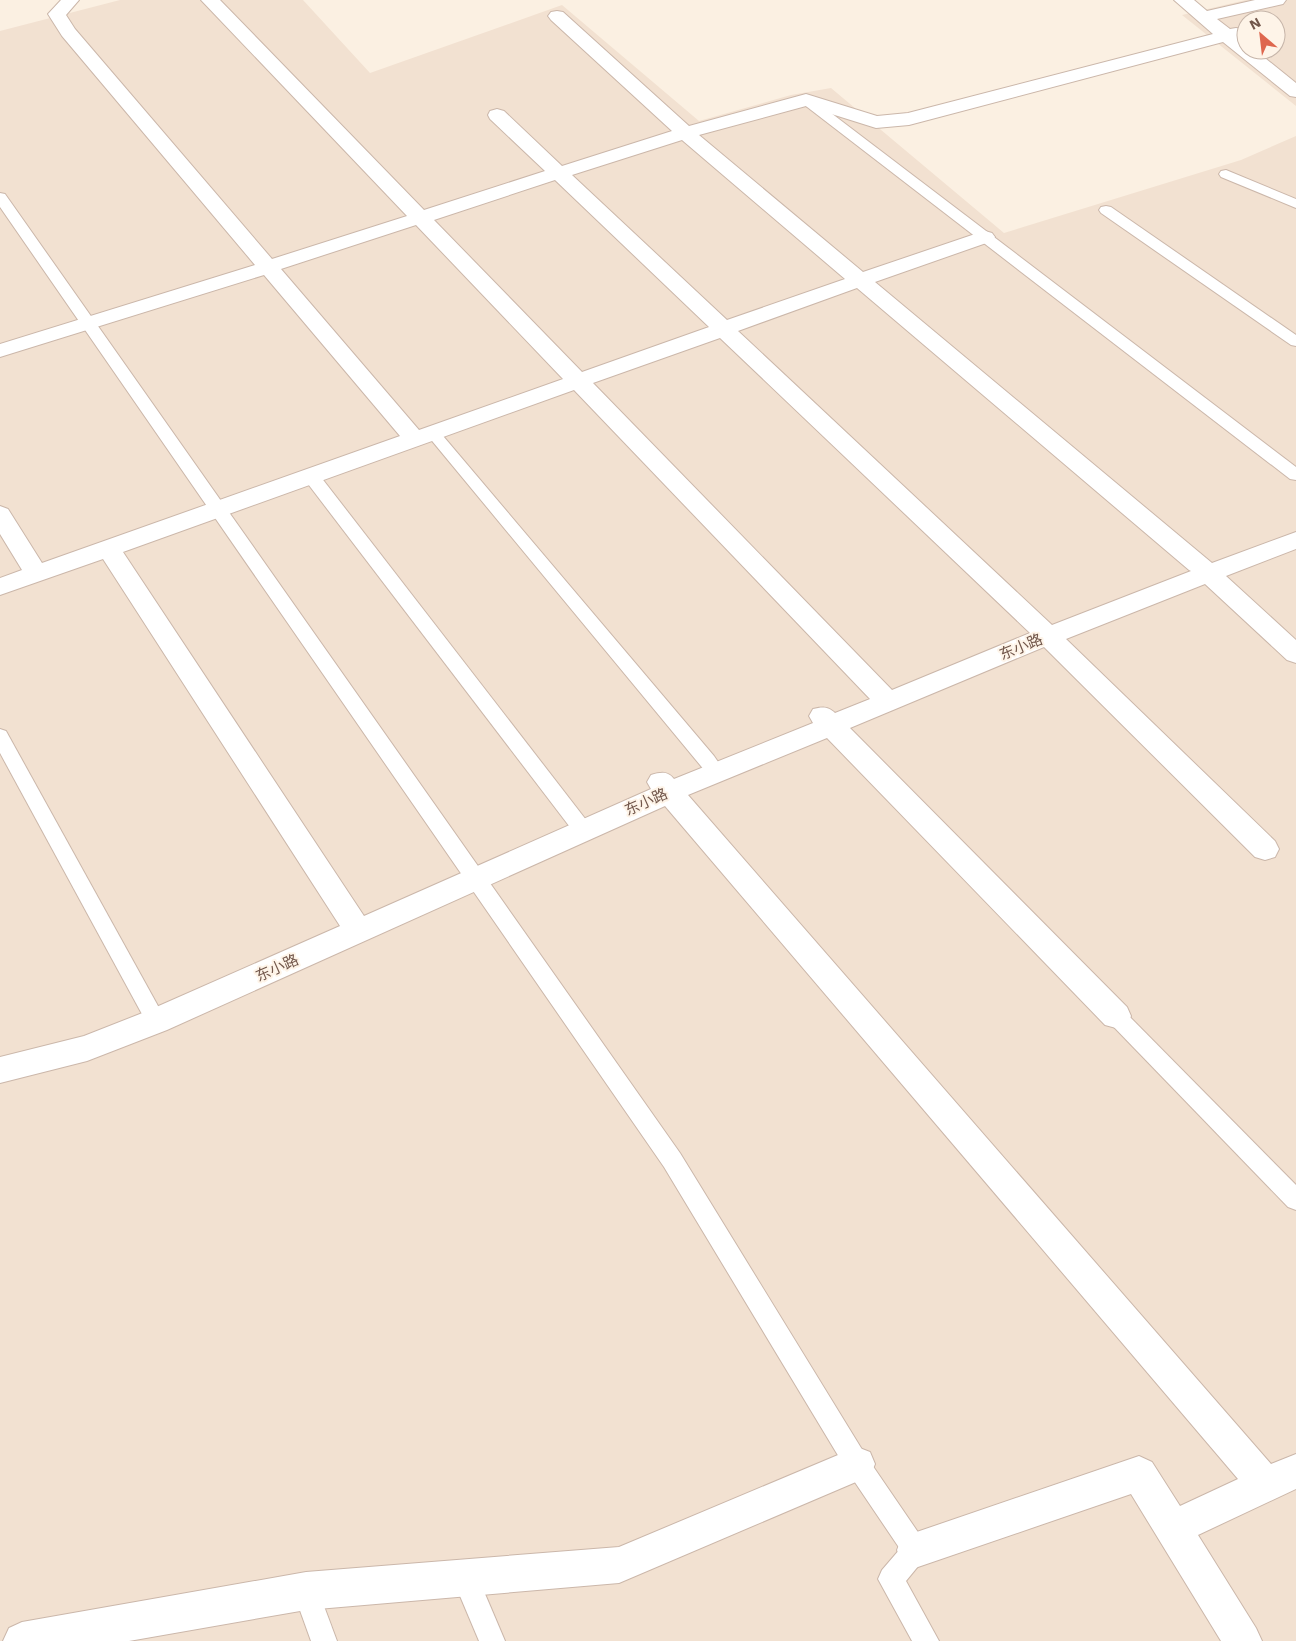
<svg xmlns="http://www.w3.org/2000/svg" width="1296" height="1641" font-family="'Work Sans','Noto Sans SC',sans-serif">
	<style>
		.residential { fill: #f2e1d1; fill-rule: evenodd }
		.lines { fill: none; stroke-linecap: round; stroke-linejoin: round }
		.service-casing { stroke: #cbb7aa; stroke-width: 2 }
		.minor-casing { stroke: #cbb7aa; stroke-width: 2 }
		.service { fill: #fff; fill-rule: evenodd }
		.minor { fill: #fff; fill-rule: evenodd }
		.labels { text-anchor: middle; stroke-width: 4; stroke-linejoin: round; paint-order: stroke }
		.street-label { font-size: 15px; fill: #71564a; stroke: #fef4e8 }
	</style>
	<rect width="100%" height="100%" fill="#fbf0e2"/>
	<g class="residential">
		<polygon points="120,0 303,0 370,73 562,5 699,121 791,95 831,88 1004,233 1241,160 1296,136 1296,1641 0,1641 0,31"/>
		<path d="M1246,0H1296V106L1182,15ZM1246,20H1276V50H1246Z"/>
	</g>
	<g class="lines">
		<g class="service-casing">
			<g id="service">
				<polygon points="806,96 810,97 1296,467 1296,480 1290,479 802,103 800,100"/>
				<polygon points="1226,170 1296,199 1296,208 1221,177 1219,174 1221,171"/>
				<polygon points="0,193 5,194 680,1153 866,1456 924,1541 928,1550 924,1559 906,1581 939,1641 912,1641 878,1579 882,1570 900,1549 848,1472 664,1167 0,207"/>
				<polygon points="1106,206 1111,207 1296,335 1296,346 1291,345 1101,213 1099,210 1101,207"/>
				<polygon points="433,428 438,430 714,756 725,772 722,777 716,779 710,777 428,436 425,433 428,430"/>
				<polygon points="311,471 317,472 590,825 592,830 590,835 583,837 576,835 305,480 303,476 305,472"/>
				<polygon points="0,729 6,731 163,1015 166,1021 163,1027 156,1029 149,1027 0,753"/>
				<polygon points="1116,1008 1123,1010 1296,1185 1296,1210 1288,1207 1109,1022 1106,1016 1109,1010"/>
				<polygon points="465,1564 474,1568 505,1641 479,1641 452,1577 456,1568"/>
				<polygon points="306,1578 315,1582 337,1641 311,1641 293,1591 297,1582"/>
			</g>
		</g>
		<g class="minor-casing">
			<g id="minor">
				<path d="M61,0H79L66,15L75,29L272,259L407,216L201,0H220L424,210L545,171L490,119L488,115L490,111L497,109L504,111L562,166L672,131L551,20L548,16L551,12L557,11L563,12L689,126L806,94L877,116L908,113L1213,34L1174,0H1194L1207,11L1255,0H1286L1283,4L1217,19L1230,29L1236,28L1242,29L1245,33L1240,37L1246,42V50H1255L1296,83V97L1290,96L1223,42L909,125L876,128L806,106L699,135L863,272L978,233L985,231L992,233L995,237L992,241L875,282L1212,563L1296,532V549L1226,576L1296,640V663L1287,660L1205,584L1066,639L1275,841L1279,849L1275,857L1265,860L1255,857L1044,647L850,728L1127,1007L1131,1016L1127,1025L1116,1028L1105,1025L827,738L688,795L1271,1464L1296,1454V1489L1198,1535L1256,1628L1262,1641H1221L1131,1494L915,1568L902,1563L897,1550L902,1537L1139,1456L1152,1462L1180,1506L1238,1479L665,806L167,1030L87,1061L0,1083V1057L84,1036L145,1012L340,926L103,559L0,595V578L22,570L0,534V506L8,509L42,563L400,436L264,275L0,357V344L255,265L62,36L48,14ZM682,140L845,279L727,320L572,175ZM555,180L709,327L582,372L434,220ZM416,225L563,379L419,430L281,269ZM857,288L1189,570L1191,571L1052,625L738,331ZM720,338L1030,633L892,690L593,383ZM574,390L870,699L835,713C828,706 822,707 813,709L809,716L813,723L674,779C668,771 661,772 651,775L647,782L651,789L364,916L123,552Z"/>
				<polygon points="857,1447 870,1452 875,1464 870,1476 619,1583 306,1610 129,1641 3,1641 9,1628 22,1622 306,1572 619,1547"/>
			</g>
		</g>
		<use href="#service" class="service"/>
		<use href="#minor" class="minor"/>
	</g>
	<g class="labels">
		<g class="street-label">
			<text transform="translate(1021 647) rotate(-22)" y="5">东小路</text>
			<text transform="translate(646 802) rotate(-24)" y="5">东小路</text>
			<text transform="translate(277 968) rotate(-24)" y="5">东小路</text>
		</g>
	</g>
	<g transform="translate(1261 35) rotate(332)"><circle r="24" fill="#fef4e8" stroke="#c6b5a9"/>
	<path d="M0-4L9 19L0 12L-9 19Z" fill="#de674e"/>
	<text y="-8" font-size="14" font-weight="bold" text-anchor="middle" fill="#71564a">N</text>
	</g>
</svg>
